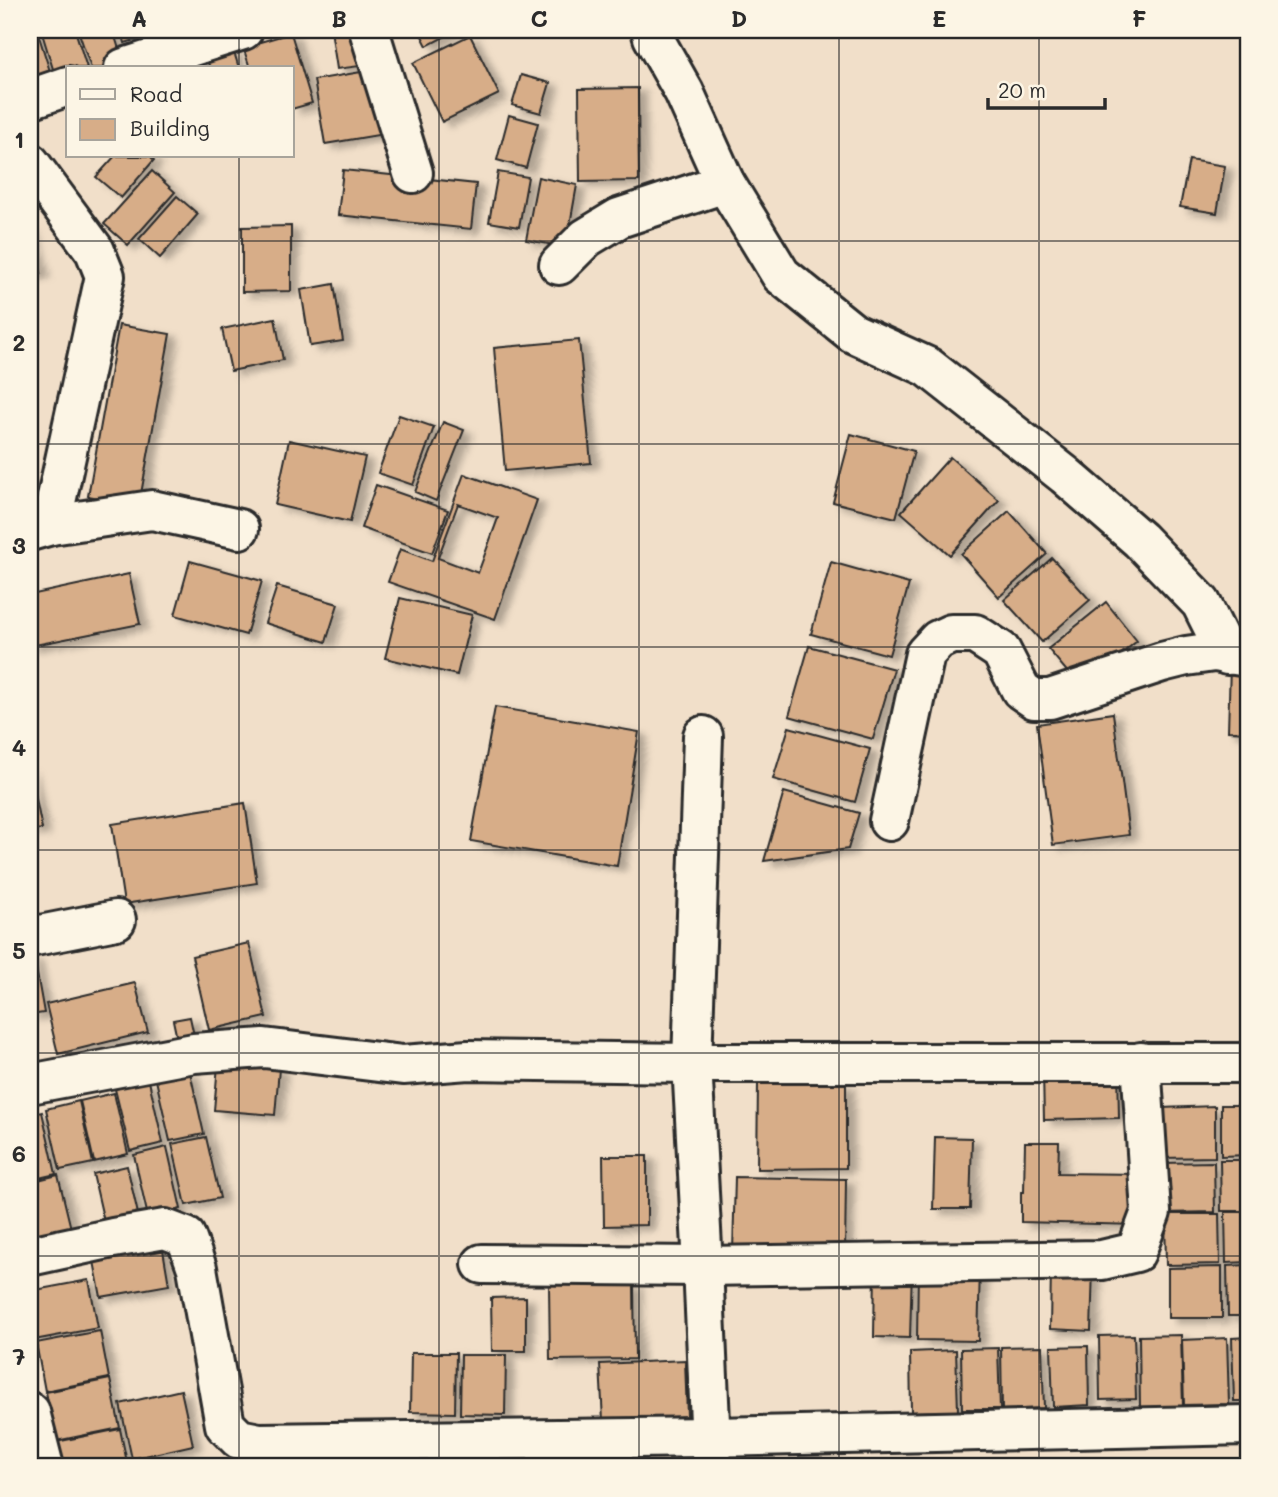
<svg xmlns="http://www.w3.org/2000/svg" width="1278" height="1497" font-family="Mali,sans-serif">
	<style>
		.building { fill: #d7ad88; stroke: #2b2b2b; stroke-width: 2; fill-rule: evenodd; filter: url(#shadow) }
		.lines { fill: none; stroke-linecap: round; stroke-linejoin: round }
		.street-casing { stroke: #2b2b2b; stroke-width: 44 }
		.street { stroke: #fcf5e5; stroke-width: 38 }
		.grid { fill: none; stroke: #2b2b2b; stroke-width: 2; stroke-opacity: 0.55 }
		.neatline { fill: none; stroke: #2b2b2b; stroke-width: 2.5 }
		.grid-label { font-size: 23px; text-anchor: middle; font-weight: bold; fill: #2b2b2b }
	</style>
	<defs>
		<filter id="shadow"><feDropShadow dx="8" dy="4.5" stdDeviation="3.5" flood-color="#0004"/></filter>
	</defs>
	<rect width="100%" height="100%" fill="#f1dfc9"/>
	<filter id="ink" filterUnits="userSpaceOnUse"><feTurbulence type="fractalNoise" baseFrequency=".0143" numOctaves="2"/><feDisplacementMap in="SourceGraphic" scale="14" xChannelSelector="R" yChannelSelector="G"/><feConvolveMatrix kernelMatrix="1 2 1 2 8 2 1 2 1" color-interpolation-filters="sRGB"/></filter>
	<g filter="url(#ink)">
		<g class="building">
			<polygon points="37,30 54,84 30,92 30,32"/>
			<polygon points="41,30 75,30 87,68 68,68 57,82"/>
			<polygon points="78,30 113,30 123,62 105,68 91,68"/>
			<polygon points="121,30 156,30 157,33 125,43"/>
			<polygon points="331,30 363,30 368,65 337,69"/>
			<polygon points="419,30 457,30 427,46"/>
			<polygon points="291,33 312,103 292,109 292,68 250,68 243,47"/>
			<polygon points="470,35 499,94 442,122 413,63"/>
			<polygon points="233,49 239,68 210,68 206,58"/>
			<polygon points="373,70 384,134 325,144 314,80"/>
			<polygon points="521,75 550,83 541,113 512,105"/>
			<polygon points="638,88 639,181 580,182 579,89"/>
			<polygon points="509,115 538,123 526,168 497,160"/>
			<polygon points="115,156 150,156 154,160 121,198 96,177"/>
			<polygon points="1189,160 1225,166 1217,213 1180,207"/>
			<polygon points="343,170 476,184 471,229 338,215"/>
			<polygon points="152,171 175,192 128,245 104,224"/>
			<polygon points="498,172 528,177 519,227 489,222"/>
			<polygon points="538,177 577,185 566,247 526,240"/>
			<polygon points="177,196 198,214 160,258 139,239"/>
			<polygon points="291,226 291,291 242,292 242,227"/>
			<polygon points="30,227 41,273 30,276"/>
			<polygon points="334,284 343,341 310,346 301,290"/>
			<polygon points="275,318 283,360 231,371 222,329"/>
			<polygon points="119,325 170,334 139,505 88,496"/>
			<polygon points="579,340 591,463 505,471 494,348"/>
			<polygon points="399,415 434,427 413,485 378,473"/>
			<polygon points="443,422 464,430 436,501 415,492"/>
			<polygon points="851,434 914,451 896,518 833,502"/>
			<polygon points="289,440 365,457 350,522 275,505"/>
			<polygon points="950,457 999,500 950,555 901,512"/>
			<path d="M464,474L537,500L495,619L388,582L400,549L432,561ZM458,504L498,518L478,573L438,558Z"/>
			<polygon points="376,485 448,510 432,553 361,528"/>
			<polygon points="1009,511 1047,554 999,597 961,554"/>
			<polygon points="1052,558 1090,600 1042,642 1004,600"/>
			<polygon points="190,561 262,581 246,635 175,615"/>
			<polygon points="831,562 909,584 889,655 811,634"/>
			<polygon points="129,574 140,624 30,646 30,595"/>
			<polygon points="277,586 338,604 326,642 265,623"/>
			<polygon points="400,598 472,615 457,675 385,658"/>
			<polygon points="1106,602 1137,641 1080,687 1048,649"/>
			<polygon points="809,646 894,669 873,739 789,716"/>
			<polygon points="1230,666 1248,666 1248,732 1228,731"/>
			<polygon points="495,707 639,732 617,866 471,841"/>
			<polygon points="1113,713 1129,835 1053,845 1037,724"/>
			<polygon points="789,727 870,749 855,802 773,779"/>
			<polygon points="30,769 42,829 30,831"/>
			<polygon points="784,792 859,813 848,849 764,861"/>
			<polygon points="245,803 257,883 124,904 112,824"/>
			<polygon points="249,943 266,1017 209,1030 192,956"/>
			<polygon points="30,957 34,957 44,1013 30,1015"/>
			<polygon points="135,983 148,1032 58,1054 46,1004"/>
			<polygon points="190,1017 197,1050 180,1053 173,1020"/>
			<polygon points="218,1065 279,1069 275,1115 214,1110"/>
			<polygon points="1118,1068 1119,1118 1044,1120 1043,1070"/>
			<polygon points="190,1072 204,1134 170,1141 156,1080"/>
			<polygon points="149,1081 163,1143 130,1151 115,1089"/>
			<polygon points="758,1084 846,1084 846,1168 757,1169"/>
			<polygon points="114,1093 128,1154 94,1162 80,1101"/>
			<polygon points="79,1101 93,1163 60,1170 46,1109"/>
			<polygon points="1221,1105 1248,1105 1248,1155 1221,1156"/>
			<polygon points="1215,1106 1215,1157 1161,1158 1161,1108"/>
			<polygon points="42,1112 56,1174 30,1180 30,1115"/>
			<polygon points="206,1137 220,1198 186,1205 172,1144"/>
			<polygon points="935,1137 972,1138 970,1209 933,1209"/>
			<polygon points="1025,1142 1059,1142 1058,1173 1139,1174 1138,1225 1021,1222 1021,1192 1024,1192"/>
			<polygon points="167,1147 181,1209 148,1217 134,1155"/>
			<polygon points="603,1156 647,1156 647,1225 604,1226"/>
			<polygon points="1220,1160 1248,1160 1248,1211 1221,1211"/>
			<polygon points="1214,1162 1215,1212 1161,1213 1161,1163"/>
			<polygon points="127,1166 141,1227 107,1235 93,1174"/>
			<polygon points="58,1175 73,1237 39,1245 30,1206 30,1182"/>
			<polygon points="735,1177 846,1179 845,1254 733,1252"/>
			<polygon points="1225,1212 1248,1212 1248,1262 1226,1263"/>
			<polygon points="1165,1214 1219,1214 1220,1264 1166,1265"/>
			<polygon points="161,1238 169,1285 101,1297 92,1251"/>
			<polygon points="1248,1265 1248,1316 1228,1316 1227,1266"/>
			<polygon points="875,1267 912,1267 910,1338 874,1337"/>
			<polygon points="918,1267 980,1268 978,1341 917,1340"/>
			<polygon points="1051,1267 1093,1268 1091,1331 1050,1329"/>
			<polygon points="1222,1267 1222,1318 1168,1318 1168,1268"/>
			<polygon points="89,1280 98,1328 34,1340 30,1318 30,1291"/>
			<polygon points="634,1284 635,1359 550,1360 549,1285"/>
			<polygon points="526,1297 526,1351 492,1351 491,1298"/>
			<polygon points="100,1331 109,1378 45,1391 36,1343"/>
			<polygon points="1134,1335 1136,1399 1100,1400 1099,1336"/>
			<polygon points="1181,1335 1183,1407 1140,1408 1139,1336"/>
			<polygon points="1248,1337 1248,1401 1234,1401 1232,1338"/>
			<polygon points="1227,1338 1229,1404 1184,1405 1182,1340"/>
			<polygon points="1042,1346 1044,1408 1002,1410 1001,1347"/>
			<polygon points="1088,1346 1089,1405 1053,1407 1051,1347"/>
			<polygon points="998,1348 1000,1409 962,1409 961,1349"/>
			<polygon points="956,1350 958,1411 911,1412 910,1352"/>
			<polygon points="411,1353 456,1353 455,1413 410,1412"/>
			<polygon points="461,1355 506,1355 505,1415 460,1414"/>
			<polygon points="685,1360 687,1416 603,1421 600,1364"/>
			<polygon points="110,1379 120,1428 56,1441 46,1392"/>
			<polygon points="181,1390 193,1445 132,1459 120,1404"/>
			<polygon points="120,1429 128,1467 61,1467 56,1442"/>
		</g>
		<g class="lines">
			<g class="street-casing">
				<g id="street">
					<polyline points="369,30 413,173"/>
					<polyline points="651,30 653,37 684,92 725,183 781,275 853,333 928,367 1065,475 1140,540 1201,603 1227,655"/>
					<polyline points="124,68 243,30"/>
					<polyline points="30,99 68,86"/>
					<polyline points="30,163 95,251 105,276 51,525"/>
					<polyline points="559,265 586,238 619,218 725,183"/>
					<polyline points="30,531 51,525 152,510 239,529"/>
					<polyline points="703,736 692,1063 703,1266 712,1467"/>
					<polyline points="889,821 925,654 938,640 951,634 975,634 1001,651 1021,690 1034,699 1050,699 1162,662 1186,656 1214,652 1248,657"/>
					<polyline points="30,937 116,920"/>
					<polyline points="30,1084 194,1053 264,1048 403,1065 468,1060 692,1063 1248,1063"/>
					<polyline points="30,1256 113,1238 165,1229 186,1237 197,1268 225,1425 239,1439 259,1443 712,1437 1248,1425"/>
					<polyline points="482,1264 703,1266 1102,1260 1136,1252 1151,1212 1141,1062"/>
					<polyline points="30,1412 44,1467"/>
				</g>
			</g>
			<use href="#street" class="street"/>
		</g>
	</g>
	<path class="grid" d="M239,30V68M439,30V1467M639,30V1467M839,30V1467M1039,30V1467M239,156V1467M30,241H1248M30,444H1248M30,647H1248M30,850H1248M30,1053H1248M30,1256H1248"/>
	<rect width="1278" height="1497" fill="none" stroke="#fcf5e5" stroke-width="77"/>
	<rect x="66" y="66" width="228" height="91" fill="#fcf5e5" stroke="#a8a49b" stroke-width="2"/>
	<rect x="80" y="89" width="35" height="10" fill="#fcf5e5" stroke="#a8a49b" stroke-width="2"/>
	<text x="130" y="102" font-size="21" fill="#2b2b2b">Road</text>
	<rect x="80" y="119" width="35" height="21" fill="#d7ad88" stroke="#a8a49b" stroke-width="2"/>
	<text x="130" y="136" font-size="21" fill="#2b2b2b">Building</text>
	<path d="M988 98v10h117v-10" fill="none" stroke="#2b2b2b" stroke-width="3.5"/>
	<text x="998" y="98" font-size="21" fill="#2b2b2b" stroke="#fcf5e5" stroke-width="5" paint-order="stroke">20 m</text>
	<rect x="38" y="38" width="1202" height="1420" class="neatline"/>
	<g class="grid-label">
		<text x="139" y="27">A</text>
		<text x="339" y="27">B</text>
		<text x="539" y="27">C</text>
		<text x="739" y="27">D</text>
		<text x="939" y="27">E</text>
		<text x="1139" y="27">F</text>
		<text x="19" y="148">1</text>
		<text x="19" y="351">2</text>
		<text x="19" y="554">3</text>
		<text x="19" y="756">4</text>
		<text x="19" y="959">5</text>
		<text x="19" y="1162">6</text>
		<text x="19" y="1365">7</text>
	</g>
</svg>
